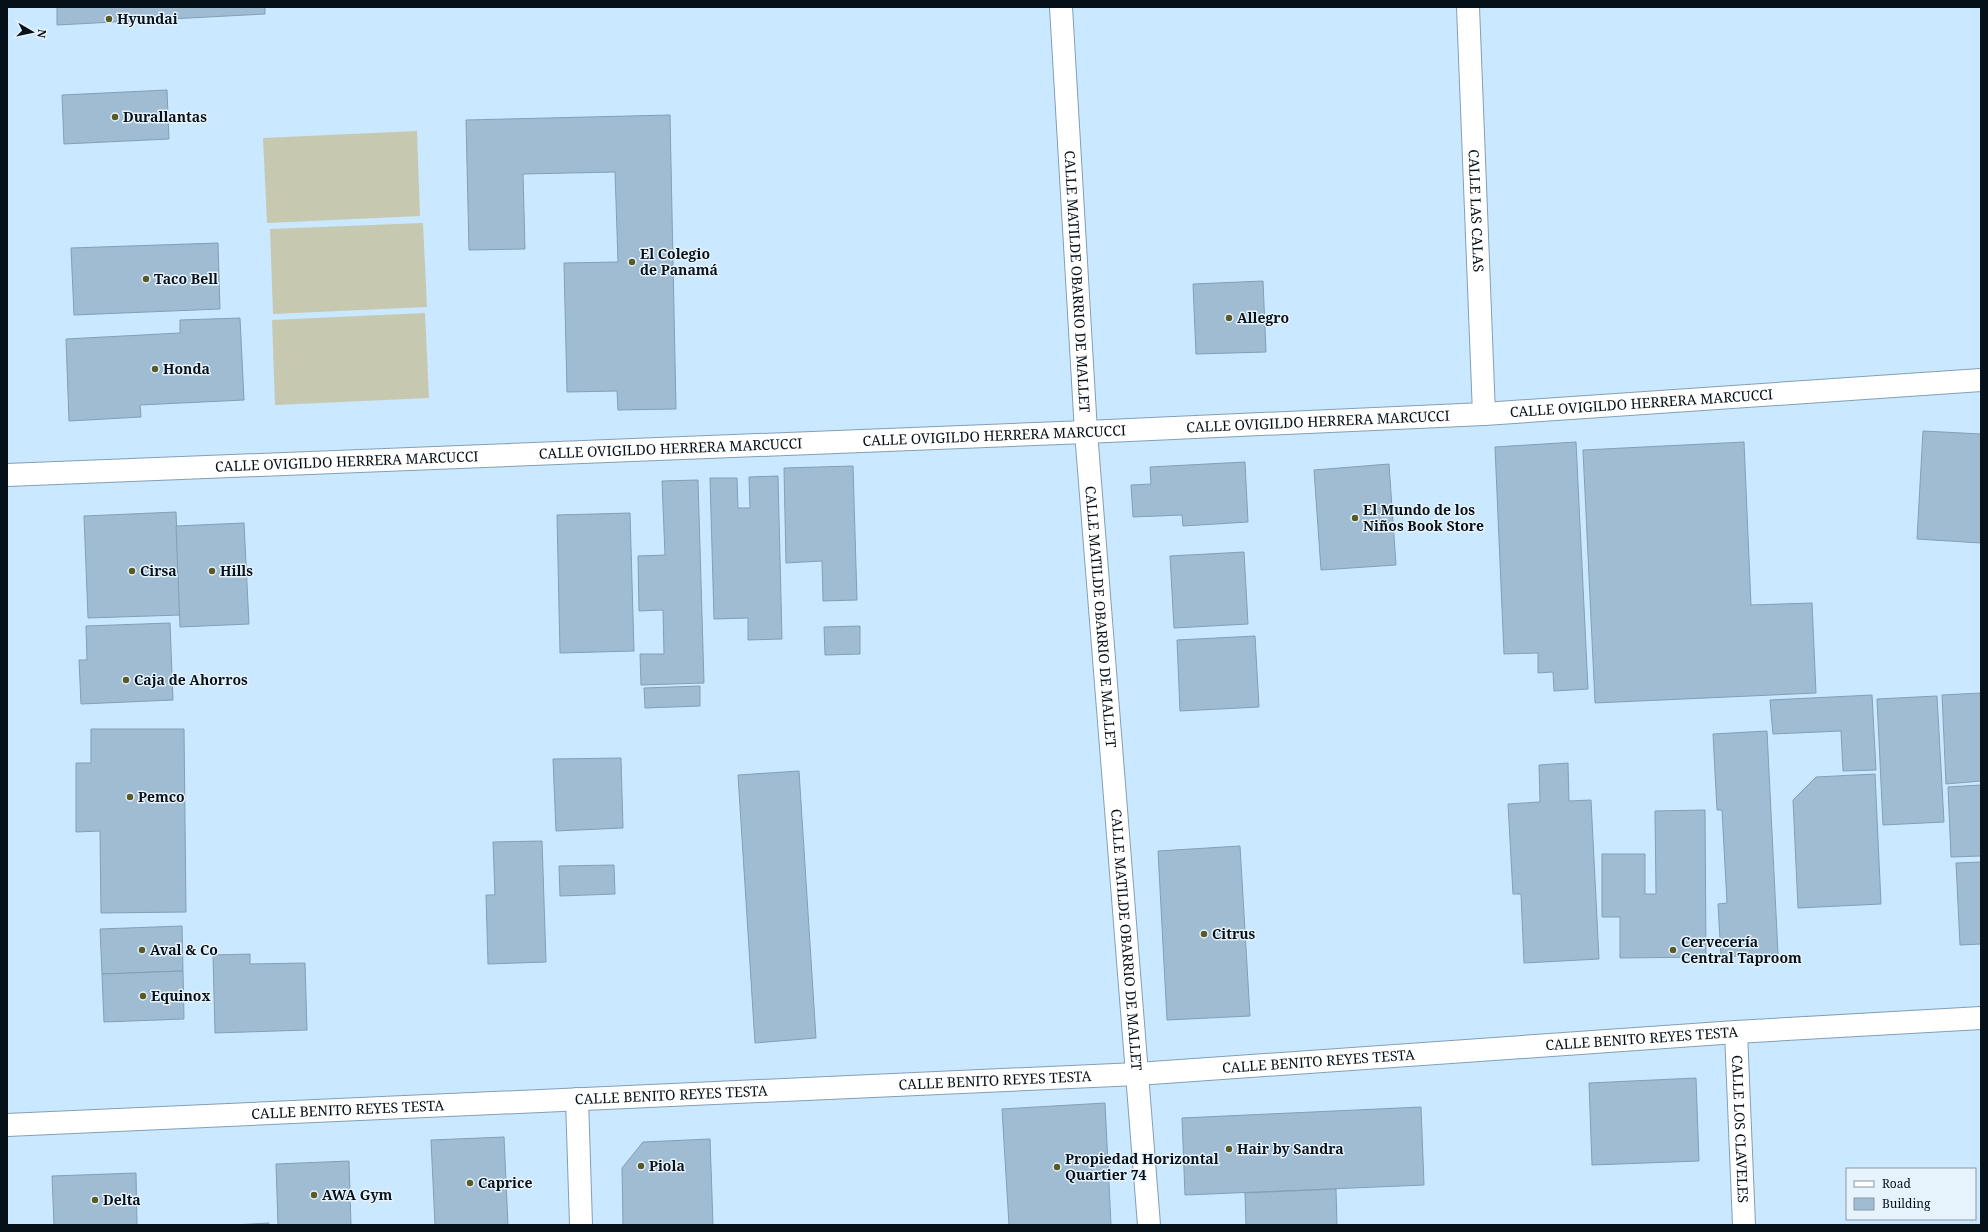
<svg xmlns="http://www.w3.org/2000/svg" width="1988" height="1232" font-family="'Noto Serif',serif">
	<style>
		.pitch { fill: #c7c8b0 }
		.building { fill: #9fbcd3; stroke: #839fb5 }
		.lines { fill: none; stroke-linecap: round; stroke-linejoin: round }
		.street-casing { stroke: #839fb4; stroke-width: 24 }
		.street { stroke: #fff; stroke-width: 22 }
		.poi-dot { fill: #5a5a27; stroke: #e7f3fc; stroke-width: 1.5 }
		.labels { text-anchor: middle; stroke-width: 3; stroke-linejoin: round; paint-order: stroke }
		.poi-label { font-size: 14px; font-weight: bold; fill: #061018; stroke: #e7f3fc; text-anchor: start }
		.street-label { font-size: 14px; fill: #061018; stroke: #e7f3fc }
	</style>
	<rect width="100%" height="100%" fill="#cae8ff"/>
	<g class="pitch">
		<polygon points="417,131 420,216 267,223 263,138"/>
		<polygon points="423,223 427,307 273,314 270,229"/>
		<polygon points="425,313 429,398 275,405 272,320"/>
	</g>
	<g class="building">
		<polygon points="57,7 265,7 265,14 57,25"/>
		<polygon points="167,90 169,139 64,144 62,95"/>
		<polygon points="670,115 676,409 618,410 617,391 567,392 564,263 618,262 615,172 523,174 525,249 469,250 466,120"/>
		<polygon points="218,243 220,309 74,315 71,248"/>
		<polygon points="1263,281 1266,352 1196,354 1193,284"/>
		<polygon points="240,318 244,400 140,405 141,417 69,421 66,339 180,333 180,320"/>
		<polygon points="1923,431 1981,434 1981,543 1917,539"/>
		<polygon points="1576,442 1588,689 1554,691 1553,672 1538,673 1538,653 1504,654 1495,447"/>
		<polygon points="1744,442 1751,605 1812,603 1816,693 1595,703 1583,450"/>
		<polygon points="1245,462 1248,522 1183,526 1182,515 1133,517 1131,485 1151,484 1150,467"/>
		<polygon points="1389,464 1396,565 1321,570 1314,470"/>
		<polygon points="853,466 857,600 823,601 822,561 786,563 784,468"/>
		<polygon points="778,476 782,639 748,640 748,618 714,619 710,478 737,478 738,508 750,508 749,477"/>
		<polygon points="698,480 704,683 641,685 640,654 664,654 663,610 639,611 638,556 665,555 662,481"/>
		<polygon points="176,512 180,615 88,618 84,516"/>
		<polygon points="630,513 634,651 560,653 557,515"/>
		<polygon points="244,523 249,624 180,627 176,526"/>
		<polygon points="1244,552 1248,624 1174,628 1170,556"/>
		<polygon points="170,623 173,700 81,704 79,660 87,660 86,626"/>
		<polygon points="860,626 860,654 825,655 824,627"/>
		<polygon points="1255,636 1259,707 1180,711 1177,640"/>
		<polygon points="700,686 700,706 645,708 644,688"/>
		<polygon points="1981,693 1981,781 1946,784 1942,695"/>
		<polygon points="1872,695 1876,770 1843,771 1841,731 1773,734 1770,700"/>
		<polygon points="1937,696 1944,822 1883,825 1877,699"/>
		<polygon points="91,729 184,729 186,912 101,913 100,831 76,832 76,763 91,763"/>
		<polygon points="1767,731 1778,954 1721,957 1718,904 1727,903 1722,810 1717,810 1713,734"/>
		<polygon points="621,758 623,828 556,831 553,759"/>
		<polygon points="1568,763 1569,801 1591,800 1599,959 1524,963 1521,894 1513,894 1508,804 1540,802 1539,765"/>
		<polygon points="799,771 816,1038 755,1043 738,775"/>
		<polygon points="1875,774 1881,904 1798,908 1793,800 1816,777"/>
		<polygon points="1981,785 1981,856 1951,857 1948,787"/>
		<polygon points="1705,810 1706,957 1620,958 1620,917 1602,917 1602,854 1645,854 1645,894 1656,894 1655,811"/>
		<polygon points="542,841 546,962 488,964 486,895 495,895 493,842"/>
		<polygon points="1240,846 1250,1016 1167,1020 1158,851"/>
		<polygon points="1981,862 1981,944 1960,945 1956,863"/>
		<polygon points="614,865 615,894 560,896 559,866"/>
		<polygon points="182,926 183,971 102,974 100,929"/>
		<polygon points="250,954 250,964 305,963 307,1030 215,1033 213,955"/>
		<polygon points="183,971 184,1019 104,1022 102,974"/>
		<polygon points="1696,1078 1699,1161 1592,1165 1589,1083"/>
		<polygon points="1105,1103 1111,1225 1009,1225 1002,1109"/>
		<polygon points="1421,1107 1424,1185 1185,1195 1182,1118"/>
		<polygon points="504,1137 508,1225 435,1225 431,1140"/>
		<polygon points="710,1139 713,1225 623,1225 622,1168 643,1142"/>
		<polygon points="349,1161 351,1225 278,1225 276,1164"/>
		<polygon points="136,1173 137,1225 54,1225 52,1176"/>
		<polygon points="1336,1189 1337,1225 1246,1225 1245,1193"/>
		<polygon points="269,1223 269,1225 234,1225"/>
	</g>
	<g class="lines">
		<g class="street-casing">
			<g id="street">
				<path id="s1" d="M1061,7L1086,432L1149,1225"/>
				<path id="s2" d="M1468,7L1484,414"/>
				<path id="s3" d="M7,475L1086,432L1484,414L1981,380"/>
				<path id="s4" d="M1736,1032L1744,1225"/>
				<polyline points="577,1099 581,1225"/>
				<path id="s5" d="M7,1125L1137,1074L1736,1032L1981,1018"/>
			</g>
		</g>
		<use href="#street" class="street"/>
	</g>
	<g class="poi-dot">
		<circle cx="109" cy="19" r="4"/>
		<circle cx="115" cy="117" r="4"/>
		<circle cx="632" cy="262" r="4"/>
		<circle cx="146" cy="279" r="4"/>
		<circle cx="1229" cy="318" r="4"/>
		<circle cx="155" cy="369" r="4"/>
		<circle cx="1355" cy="518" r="4"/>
		<circle cx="132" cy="571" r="4"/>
		<circle cx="212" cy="571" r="4"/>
		<circle cx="126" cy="680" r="4"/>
		<circle cx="130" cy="797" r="4"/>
		<circle cx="1204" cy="934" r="4"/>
		<circle cx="142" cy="950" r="4"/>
		<circle cx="1673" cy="950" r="4"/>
		<circle cx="143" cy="996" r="4"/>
		<circle cx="1229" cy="1149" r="4"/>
		<circle cx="641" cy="1166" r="4"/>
		<circle cx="1057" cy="1167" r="4"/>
		<circle cx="470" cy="1183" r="4"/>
		<circle cx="314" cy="1195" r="4"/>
		<circle cx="95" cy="1200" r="4"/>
	</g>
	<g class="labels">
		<g class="poi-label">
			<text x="117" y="24">Hyundai</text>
			<text x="123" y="122">Durallantas</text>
			<text x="640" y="259">El Colegio<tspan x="640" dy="16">de Panamá</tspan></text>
			<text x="154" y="284">Taco Bell</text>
			<text x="1237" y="323">Allegro</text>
			<text x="163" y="374">Honda</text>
			<text x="1363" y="515">El Mundo de los<tspan x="1363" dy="16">Niños Book Store</tspan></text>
			<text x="140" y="576">Cirsa</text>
			<text x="220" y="576">Hills</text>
			<text x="134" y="685">Caja de Ahorros</text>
			<text x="138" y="802">Pemco</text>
			<text x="1212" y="939">Citrus</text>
			<text x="1681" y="947">Cervecería<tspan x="1681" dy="16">Central Taproom</tspan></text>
			<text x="150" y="955">Aval &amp; Co</text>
			<text x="151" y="1001">Equinox</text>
			<text x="1237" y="1154">Hair by Sandra</text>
			<text x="1065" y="1164">Propiedad Horizontal<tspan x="1065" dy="16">Quartier 74</tspan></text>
			<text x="649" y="1171">Piola</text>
			<text x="478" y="1188">Caprice</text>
			<text x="322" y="1200">AWA Gym</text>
			<text x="103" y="1205">Delta</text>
		</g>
		<g class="street-label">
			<text dy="5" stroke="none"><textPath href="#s2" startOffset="204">CALLE LAS CALAS</textPath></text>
			<text dy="5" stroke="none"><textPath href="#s1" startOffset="275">CALLE MATILDE OBARRIO DE MALLET</textPath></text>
			<text dy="5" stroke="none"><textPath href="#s3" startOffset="1636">CALLE OVIGILDO HERRERA MARCUCCI</textPath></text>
			<text dy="5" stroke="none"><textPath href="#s3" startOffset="1312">CALLE OVIGILDO HERRERA MARCUCCI</textPath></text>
			<text dy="5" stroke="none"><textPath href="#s3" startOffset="988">CALLE OVIGILDO HERRERA MARCUCCI</textPath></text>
			<text dy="5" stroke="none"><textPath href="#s3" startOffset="664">CALLE OVIGILDO HERRERA MARCUCCI</textPath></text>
			<text dy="5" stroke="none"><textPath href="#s3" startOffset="340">CALLE OVIGILDO HERRERA MARCUCCI</textPath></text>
			<text dy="5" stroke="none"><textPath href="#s1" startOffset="611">CALLE MATILDE OBARRIO DE MALLET</textPath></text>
			<text dy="5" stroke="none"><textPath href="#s1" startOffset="935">CALLE MATILDE OBARRIO DE MALLET</textPath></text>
			<text dy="5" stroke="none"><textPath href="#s5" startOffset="1637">CALLE BENITO REYES TESTA</textPath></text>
			<text dy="5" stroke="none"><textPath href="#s5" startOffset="1313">CALLE BENITO REYES TESTA</textPath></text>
			<text dy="5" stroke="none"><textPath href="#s5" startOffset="989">CALLE BENITO REYES TESTA</textPath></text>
			<text dy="5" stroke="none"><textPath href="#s5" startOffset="665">CALLE BENITO REYES TESTA</textPath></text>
			<text dy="5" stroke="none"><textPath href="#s5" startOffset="341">CALLE BENITO REYES TESTA</textPath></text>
			<text dy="5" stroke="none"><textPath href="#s4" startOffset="97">CALLE LOS CLAVELES</textPath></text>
		</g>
	</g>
	<rect width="1988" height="1232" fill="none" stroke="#061018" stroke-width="16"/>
	<rect x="1846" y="1168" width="130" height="52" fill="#e7f3fc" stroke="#8d98a1"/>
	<rect x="1854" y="1181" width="20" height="6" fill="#ffffff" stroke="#8d98a1"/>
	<text x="1882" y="1188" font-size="12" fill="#061018">Road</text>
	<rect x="1854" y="1198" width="20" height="12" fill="#9fbcd3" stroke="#8d98a1"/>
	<text x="1882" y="1208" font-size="12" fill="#061018">Building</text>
	<g transform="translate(32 32) rotate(99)" stroke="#e7f3fc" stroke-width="3" paint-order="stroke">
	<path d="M0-3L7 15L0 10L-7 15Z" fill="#061018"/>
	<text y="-6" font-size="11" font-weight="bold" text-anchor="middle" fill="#061018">N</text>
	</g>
</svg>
